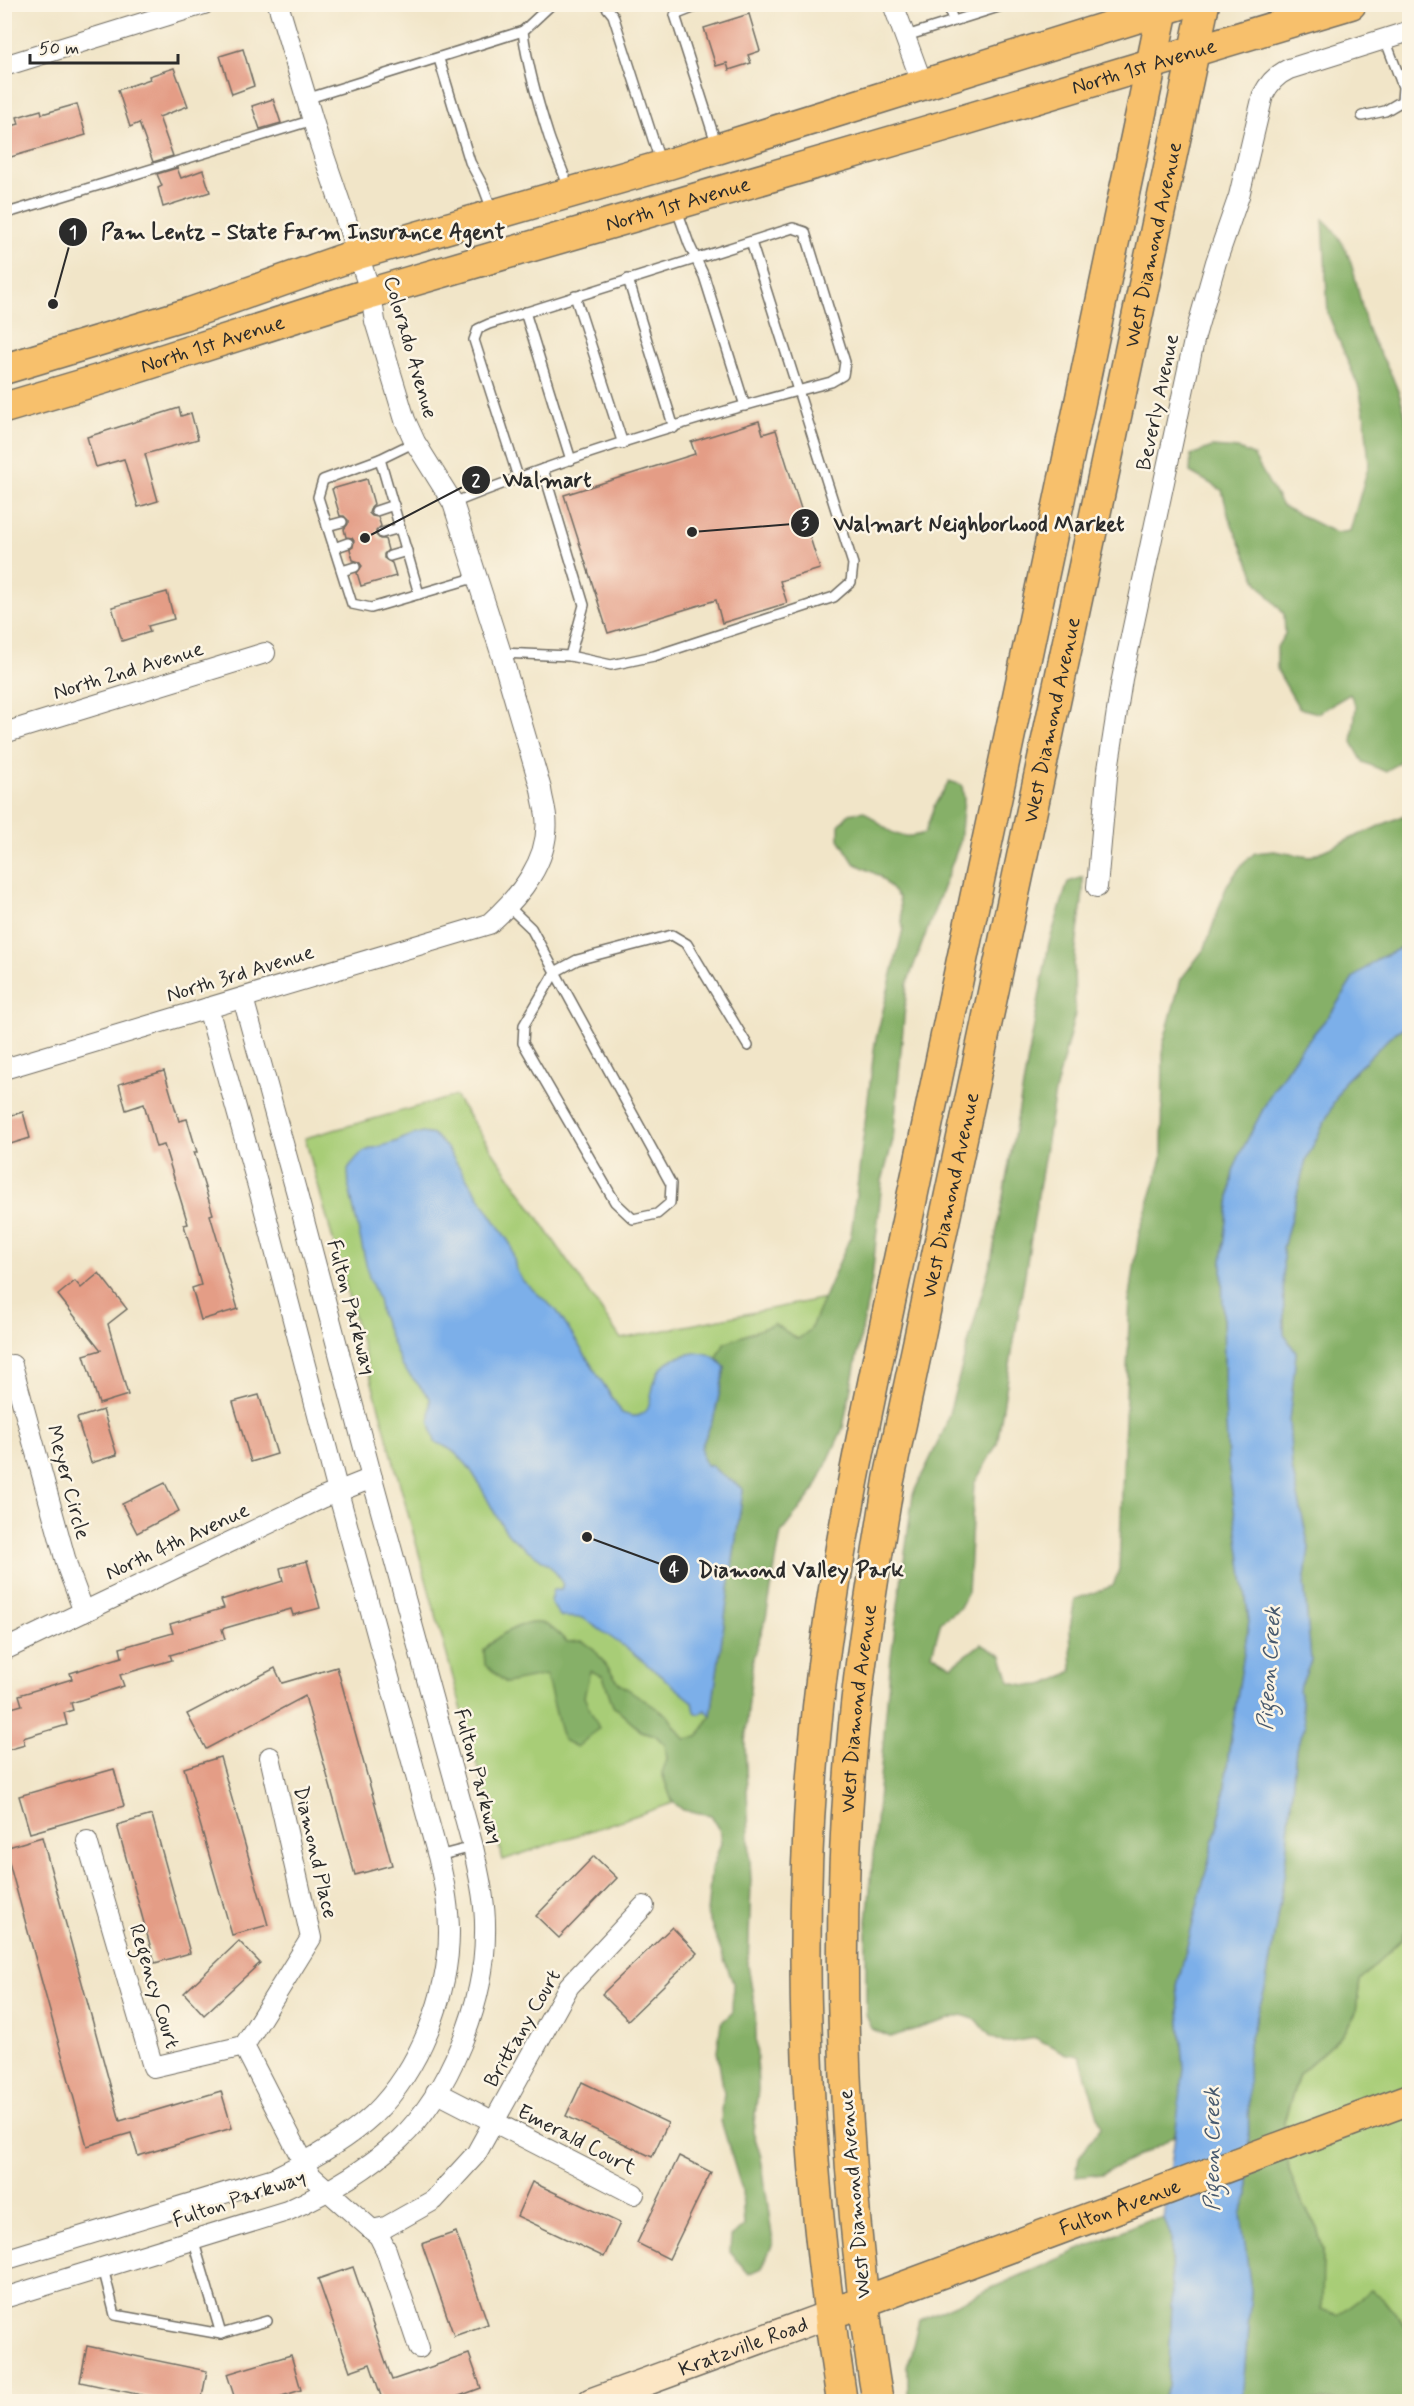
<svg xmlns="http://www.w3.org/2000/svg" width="1414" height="2406" font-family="Mynerve,sans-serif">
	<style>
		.green { fill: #a8cd77; stroke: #6a7c51; stroke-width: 1.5 }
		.forest { fill: #86b068; stroke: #586e4a; stroke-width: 1.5 }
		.water { fill: #7cafe9; stroke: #546d8a; stroke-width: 1.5 }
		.building { fill: #e49d86 }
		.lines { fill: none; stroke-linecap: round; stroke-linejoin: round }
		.lane-casing { stroke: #706c62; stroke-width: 12 }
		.street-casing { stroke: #706c62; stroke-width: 22 }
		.secondary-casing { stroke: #706c62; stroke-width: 30 }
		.primary-casing { stroke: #706c62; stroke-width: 33 }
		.lane { stroke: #fff; stroke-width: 9 }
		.street { stroke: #fff; stroke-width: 20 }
		.secondary { stroke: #fce6c4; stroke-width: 27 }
		.primary { stroke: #f7c06c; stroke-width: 30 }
		.labels { text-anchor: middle; stroke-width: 5; stroke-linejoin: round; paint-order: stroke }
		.street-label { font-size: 21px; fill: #2b2b2b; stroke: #fcf5e5 }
		.water-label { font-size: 22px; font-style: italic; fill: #47596e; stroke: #fcf5e5 }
		.leader { fill: none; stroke: #2b2b2b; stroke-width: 2 }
		.callout-dot { fill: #2b2b2b; stroke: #fcf5e5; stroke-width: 2 }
		.mark-label { font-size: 18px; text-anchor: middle; font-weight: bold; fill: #fff }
		.callout-label { font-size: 22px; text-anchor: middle; font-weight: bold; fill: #2b2b2b; stroke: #fcf5e5; stroke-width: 5; stroke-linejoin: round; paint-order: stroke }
	</style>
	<rect width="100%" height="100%" fill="#fcf5e5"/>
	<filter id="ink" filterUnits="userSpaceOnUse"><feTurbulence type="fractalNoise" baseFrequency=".0167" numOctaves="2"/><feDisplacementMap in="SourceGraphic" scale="12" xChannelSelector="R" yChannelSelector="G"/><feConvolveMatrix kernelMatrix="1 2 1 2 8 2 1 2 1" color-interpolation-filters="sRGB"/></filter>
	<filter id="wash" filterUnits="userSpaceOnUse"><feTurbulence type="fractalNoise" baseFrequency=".008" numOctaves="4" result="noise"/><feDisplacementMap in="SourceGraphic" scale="24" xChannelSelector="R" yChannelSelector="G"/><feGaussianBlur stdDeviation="1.35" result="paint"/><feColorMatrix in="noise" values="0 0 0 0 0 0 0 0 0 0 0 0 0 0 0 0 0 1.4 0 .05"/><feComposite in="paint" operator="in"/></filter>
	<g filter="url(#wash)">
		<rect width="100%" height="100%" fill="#f1e5c8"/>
		<g class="green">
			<polygon points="455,1096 621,1339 840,1295 829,1322 721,1787 503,1860 305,1138"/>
			<polygon points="1409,1913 1409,2331 1383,2298 1337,2315 1321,2309 1323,2250 1317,2228 1299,2197 1289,2170 1284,2122 1299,2074 1343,2034 1356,2012 1360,1980 1402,1939"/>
		</g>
		<g class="forest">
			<path d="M1323,219C1355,246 1356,290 1367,327C1373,346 1387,362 1394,381C1402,399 1407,418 1409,438V744L1399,762L1386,772L1363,762L1352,742L1356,707L1350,694L1318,713L1299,708L1277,670V647L1285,634L1284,614L1258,583L1229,518L1222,490L1190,472L1191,455L1212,447L1239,449L1253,455L1282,506L1336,533L1350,531L1369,464L1365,419L1359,388L1328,314Z"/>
			<path d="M949,781L962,785L964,799L960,842L907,984L893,1140L882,1181L872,1279L843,1428L815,1489L781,1533L766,1618L753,1658L745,1743L751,1883L748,1966L755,2007L758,2090L753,2131L761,2157L773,2243L762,2268L749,2274L730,2252L731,2237L744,2227L742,2190L721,2121L724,2093L717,2051L721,2023L732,2013L733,1983L707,1914L711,1871L721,1843L719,1828L711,1815L683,1810L672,1801L662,1773L667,1759L665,1745L655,1735L641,1731L613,1706L603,1676L590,1671L584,1697L599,1728L577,1747L563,1740L546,1675L506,1683L485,1665L484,1650C496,1636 525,1618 544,1624C553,1627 561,1636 567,1642L582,1641L594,1649L619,1683L668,1716L684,1739L698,1737L711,1715L743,1490C733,1479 720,1477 711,1465H706L701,1458V1448L715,1413L725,1368L717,1358L724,1343L774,1324L798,1339L810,1330L851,1235L875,1043L903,929L899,898L880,876L854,863L839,839V825L849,814L864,811C886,828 895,843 925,833L934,806Z"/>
			<path d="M1409,813V944L1378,959L1354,977L1332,1012L1300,1050L1272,1092L1240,1154L1233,1172L1222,1262L1225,1401L1228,1462L1249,1621L1229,1750L1223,1804L1177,1986L1184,2068L1179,2119L1174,2136L1162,2144L1102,2174L1076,2177L1079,2157L1101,2127L1080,2056L1066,2054L1036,2038L1004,2043L991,2037L977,2020L962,2015L890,2037L872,2029L866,2015V1933L891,1657L913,1494L945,1428L992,1257L1049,943L1068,882L1083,877V893L1074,964L1075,1014L1055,1092L997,1444L974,1484L968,1592L959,1609L941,1621L932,1654L952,1666L981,1644L1002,1656L1010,1682C1038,1689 1048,1686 1072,1671L1070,1627L1075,1599L1113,1586L1119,1569L1130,1297L1139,1233L1162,1159L1163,1044L1181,979L1205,948L1227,885L1244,862L1255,853L1274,851L1309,857Z"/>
			<polygon points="1409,1025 1409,1913 1402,1939 1360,1980 1356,2012 1343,2034 1299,2074 1284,2122 1289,2170 1299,2197 1317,2228 1323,2250 1322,2309 1337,2315 1371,2290 1383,2298 1409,2331 1409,2401 1242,2401 1251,2291 1241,2214 1249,2195 1248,2044 1265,1989 1284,1876 1296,1748 1305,1727 1299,1690 1311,1661 1304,1583 1309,1548 1292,1468 1289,1421 1296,1353 1284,1334 1283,1248 1306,1160 1344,1082 1395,1032"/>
			<polygon points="1164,2219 1171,2236 1172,2307 1168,2386 1162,2401 908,2402 908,2366 919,2320 1147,2220"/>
		</g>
		<g class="water">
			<polygon points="1409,944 1409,1025 1395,1032 1344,1082 1306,1160 1283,1248 1284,1334 1296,1353 1289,1421 1292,1468 1309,1548 1304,1583 1311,1661 1299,1690 1305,1727 1296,1748 1284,1876 1265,1989 1248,2044 1249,2195 1241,2214 1251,2291 1242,2401 1162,2402 1168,2386 1172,2307 1171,2236 1164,2219 1184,2068 1177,1986 1223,1804 1229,1750 1249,1621 1228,1462 1225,1401 1222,1262 1233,1172 1240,1154 1272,1092 1300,1050 1332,1012 1354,977 1378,959"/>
			<path d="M422,1133L434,1135L446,1147L511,1245L516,1269L522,1280L557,1311L622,1413C628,1415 634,1418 640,1415C662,1403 638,1365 689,1354C706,1350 715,1355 725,1368L715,1413L701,1448L702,1458L706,1465H711C720,1477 733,1479 743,1490L711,1715L705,1710L699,1714L695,1712L693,1702L629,1650L583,1618L560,1617L550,1601L553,1590H561L563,1585C549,1555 524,1554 506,1531C483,1500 475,1455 435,1442L430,1423V1398L402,1366L381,1315L378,1299L369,1277L349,1188L348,1170C363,1145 371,1150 395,1142C405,1138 411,1134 422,1133Z"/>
		</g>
		<g id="blocks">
			<g class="building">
				<polygon points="749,14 760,51 748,55 751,63 729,70 727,63 716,66 704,28"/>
				<polygon points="243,49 254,86 232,94 220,56"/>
				<polygon points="174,68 188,106 159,117 173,156 153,162 139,123 130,127 118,90 150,79 149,76"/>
				<polygon points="273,99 281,123 260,129 252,106"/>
				<polygon points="77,104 86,135 4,159 4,128 19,124 17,117 41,110 42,114"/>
				<polygon points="177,168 181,178 203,170 210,192 163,207 158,188 162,186 157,174"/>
				<polygon points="179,408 181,416 191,413 198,439 145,454 158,501 138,507 124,459 96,467 87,437"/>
				<polygon points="759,421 763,434 776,430 820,569 780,581 787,603 722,623 716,600 608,633 564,495 695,454 691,442"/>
				<polygon points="367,479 374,504 371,507 369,513 372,516 378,517 381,526 376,531 376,535 380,539 385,539 388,550 384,554 384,558 392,563 396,576 361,586 357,573 362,566 359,562 353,560 350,549 353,547 354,541 352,538 346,537 344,529 348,524 348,520 344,516 340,516 332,489"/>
				<polygon points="167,592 174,619 148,626 150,632 122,641 112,607"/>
				<polygon points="164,1071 179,1121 187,1119 197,1152 194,1152 213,1214 210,1215 238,1309 201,1320 192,1288 201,1285 184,1225 188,1224 164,1145 156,1147 144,1104 126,1110 119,1084"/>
				<polygon points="23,1112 30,1138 4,1146 4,1117"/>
				<polygon points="99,1273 127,1309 108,1324 128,1395 99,1404 84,1355 101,1350 58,1295 75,1281 81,1288"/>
				<polygon points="259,1395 277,1454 251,1462 233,1402"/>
				<polygon points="103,1410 117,1455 91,1463 77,1418"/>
				<polygon points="165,1483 179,1511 137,1533 122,1504"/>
				<polygon points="307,1561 320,1608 293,1615 291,1609 222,1629 225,1639 170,1655 172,1660 120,1675 124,1686 71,1703 73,1710 64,1713 67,1725 23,1738 25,1745 4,1751 4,1710 22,1705 19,1695 72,1679 70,1673 122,1657 120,1648 173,1633 170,1624 224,1608 221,1600 283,1581 280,1568"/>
				<polygon points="337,1667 392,1865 355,1875 305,1696 206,1749 187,1714 275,1668 282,1683"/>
				<polygon points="220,1757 268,1925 232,1935 184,1768"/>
				<polygon points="114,1769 124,1806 30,1833 19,1796"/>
				<polygon points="152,1815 190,1953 155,1963 117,1825"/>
				<polygon points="42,1837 120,2121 221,2091 232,2128 138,2156 131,2133 87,2146 5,1848"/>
				<polygon points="594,1856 617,1878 559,1938 536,1916"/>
				<polygon points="672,1927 697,1953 628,2020 602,1994"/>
				<polygon points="239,1941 260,1963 204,2015 184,1993"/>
				<polygon points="582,2082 668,2123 652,2157 566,2116"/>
				<polygon points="679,2156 711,2172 669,2259 637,2243"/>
				<polygon points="532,2182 620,2223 604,2257 517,2216"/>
				<polygon points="456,2232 488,2324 454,2336 422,2244"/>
				<polygon points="353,2267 392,2380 469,2354 481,2388 443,2402 383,2402 370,2364 350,2371 318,2279"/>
				<polygon points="87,2346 207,2371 201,2402 174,2402 80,2382"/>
				<polygon points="291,2355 301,2390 263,2402 236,2402 227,2374"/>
			</g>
		</g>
	</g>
	<g filter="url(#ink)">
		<use href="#blocks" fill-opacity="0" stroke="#706c62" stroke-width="1.5"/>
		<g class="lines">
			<g class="lane-casing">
				<g id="lane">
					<path d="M552,4L523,31C527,66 538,103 549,137C555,155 564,171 569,190"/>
					<polyline points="604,4 613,15 661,164"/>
					<polyline points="703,4 675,15 717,146"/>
					<polyline points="948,4 953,21"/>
					<polyline points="903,37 1008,4"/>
					<polyline points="439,59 470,162 483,186 492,210"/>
					<polyline points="306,99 523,31"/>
					<polyline points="1362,116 1385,111 1402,101 1403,87 1385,39"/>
					<polyline points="676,207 689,244 704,276 745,406"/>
					<polyline points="4,214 313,120"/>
					<polyline points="628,279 674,428"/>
					<polyline points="575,296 623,444"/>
					<polyline points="525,312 571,460"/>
					<polyline points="415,442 380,459 323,480 318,497 352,604 371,608 477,577"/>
					<polyline points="380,459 419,594"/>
					<polyline points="543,469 584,605 570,656"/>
					<path d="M453,503C574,454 705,415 831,382L843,375L845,362L805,232L793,228L489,324L478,329L474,340L518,477"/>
					<polyline points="376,511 394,505"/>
					<polyline points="327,526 342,522"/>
					<polyline points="382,533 400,528"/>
					<polyline points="334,548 348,543"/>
					<polyline points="390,556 407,551"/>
					<polyline points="342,571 355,567"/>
					<polyline points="501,653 570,656 611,665 654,656 834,597 851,582 853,564 751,242"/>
					<polyline points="509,907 531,928 671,1184 670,1203 657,1214 633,1219 615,1202 523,1043 524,1025 555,972 577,960 672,935 687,944 748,1046"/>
					<polyline points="438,1856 473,1847"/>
					<polyline points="193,2239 221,2334"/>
					<polyline points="103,2268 115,2315 221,2334 267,2321"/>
				</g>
			</g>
			<g class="street-casing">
				<g id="street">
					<polyline points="893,4 922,83"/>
					<polyline points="4,66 204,4"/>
					<polyline points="4,733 265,653"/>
					<path d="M1097,887L1107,776L1122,679L1195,336L1216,262L1239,196L1263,95C1269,83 1276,75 1289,69L1410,31"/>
					<path d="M4,1069L489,924C519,897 551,860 546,816C545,807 542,798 541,789L501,653L453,503L415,442L405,420L375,321L371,293L320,144L278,4"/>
					<polyline points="12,1365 68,1569 84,1612"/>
					<polyline points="4,1650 322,1498 372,1478"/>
					<polyline points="87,1841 153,2067 244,2046"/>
					<polyline points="244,2046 310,2175 379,2236 386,2250 419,2348"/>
					<polyline points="244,2046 311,1938 270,1757"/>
					<polyline points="436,2092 634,2194"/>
					<polyline points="372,2230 386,2227 434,2200 476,2154 569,1986 644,1906"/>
					<path d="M4,2260L274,2178C309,2161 345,2141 374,2114C419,2070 449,1995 449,1932C449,1906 444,1881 438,1856L338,1492L263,1204L208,1008"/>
					<path d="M4,2298L287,2211C327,2193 367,2170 399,2140C450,2092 485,2002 485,1933C486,1903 479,1875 473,1847L372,1478L297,1194L243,998"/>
				</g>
			</g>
			<g class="secondary-casing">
				<g id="secondary">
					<path id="s1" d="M591,2402L828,2315"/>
				</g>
			</g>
			<g class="primary-casing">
				<g id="primary">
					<polyline points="4,369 190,313 358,254 669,164 1178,5"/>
					<path id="s2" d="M4,408L105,378L371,293L924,132L1351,4"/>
					<path id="s3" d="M844,2309L1410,2099"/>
					<path d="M842,2402C806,2173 794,1937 818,1707C832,1577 859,1449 886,1321C910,1205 935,1090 959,974C1028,651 1096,328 1164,4"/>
					<path id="s4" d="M878,2402C867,2340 861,2279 855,2217C840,2053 838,1888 854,1724C862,1643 876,1562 889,1480L1204,4"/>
				</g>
			</g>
			<use href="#lane" class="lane"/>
			<use href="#street" class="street"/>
			<use href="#secondary" class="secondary"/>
			<use href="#primary" class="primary"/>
		</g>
	</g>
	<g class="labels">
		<g class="street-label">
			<text dy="7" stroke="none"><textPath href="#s2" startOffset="1190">North 1st Avenue</textPath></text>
			<text dy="7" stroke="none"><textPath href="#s2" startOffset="704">North 1st Avenue</textPath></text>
			<text dy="7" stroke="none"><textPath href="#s4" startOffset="2190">West Diamond Avenue</textPath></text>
			<text dy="7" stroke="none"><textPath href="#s2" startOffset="218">North 1st Avenue</textPath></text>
			<text transform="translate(411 347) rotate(74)" y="7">Colorado Avenue</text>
			<text transform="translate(1157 402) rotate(-78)" y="7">Beverly Avenue</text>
			<text transform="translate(128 670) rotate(-17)" y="7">North 2nd Avenue</text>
			<text dy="7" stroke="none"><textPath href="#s4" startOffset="1704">West Diamond Avenue</textPath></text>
			<text transform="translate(240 973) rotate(-17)" y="7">North 3rd Avenue</text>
			<text dy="7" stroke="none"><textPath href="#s4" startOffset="1218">West Diamond Avenue</textPath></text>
			<text transform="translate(352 1307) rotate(75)" y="7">Fulton Parkway</text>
			<text transform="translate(69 1482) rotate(75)" y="7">Meyer Circle</text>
			<text transform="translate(177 1541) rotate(-25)" y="7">North 4th Avenue</text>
			<text dy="7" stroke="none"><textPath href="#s4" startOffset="696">West Diamond Avenue</textPath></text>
			<text transform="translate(479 1776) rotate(75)" y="7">Fulton Parkway</text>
			<text transform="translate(316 1852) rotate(77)" y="7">Diamond Place</text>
			<text transform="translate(155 1986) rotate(73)" y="7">Regency Court</text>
			<text transform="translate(522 2028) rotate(-60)" y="7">Brittany Court</text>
			<text transform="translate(577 2139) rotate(27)" y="7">Emerald Court</text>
			<text transform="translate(854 2194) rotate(-95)" y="7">West Diamond Avenue</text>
			<text transform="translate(239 2198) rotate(-19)" y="7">Fulton Parkway</text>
			<text dy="7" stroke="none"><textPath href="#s3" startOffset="294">Fulton Avenue</textPath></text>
			<text dy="7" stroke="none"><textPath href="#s1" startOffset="162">Kratzville Road</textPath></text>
		</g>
		<g class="water-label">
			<text transform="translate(1268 1668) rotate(-86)" y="8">Pigeon Creek</text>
			<text transform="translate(1211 2149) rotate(-90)" y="8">Pigeon Creek</text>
		</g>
	</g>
	<path class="leader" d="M53 304L73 232M365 538L476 480M692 532L805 523M587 1537L674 1569"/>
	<g class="callout-dot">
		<circle cx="53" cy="304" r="6"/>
		<circle cx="365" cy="538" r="6"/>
		<circle cx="692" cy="532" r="6"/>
		<circle cx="587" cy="1537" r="6"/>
		<circle cx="73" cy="232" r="15"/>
		<circle cx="476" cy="480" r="15"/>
		<circle cx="805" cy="523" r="15"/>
		<circle cx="674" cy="1569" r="15"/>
	</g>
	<g class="mark-label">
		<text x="73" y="238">1</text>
		<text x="476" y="486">2</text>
		<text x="805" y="529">3</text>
		<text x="674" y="1575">4</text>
	</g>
	<g class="callout-label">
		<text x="303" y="239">Pam Lentz - State Farm Insurance Agent</text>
		<text x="547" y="487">Walmart</text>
		<text x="979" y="531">Walmart Neighborhood Market</text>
		<text x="801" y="1577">Diamond Valley Park</text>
	</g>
	<rect width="1414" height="2406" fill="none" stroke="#fcf5e5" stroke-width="24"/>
	<path d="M30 54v9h148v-9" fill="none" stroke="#2b2b2b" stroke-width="3"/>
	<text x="39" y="54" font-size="18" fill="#2b2b2b" stroke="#fcf5e5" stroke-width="4.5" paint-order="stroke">50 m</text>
</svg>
